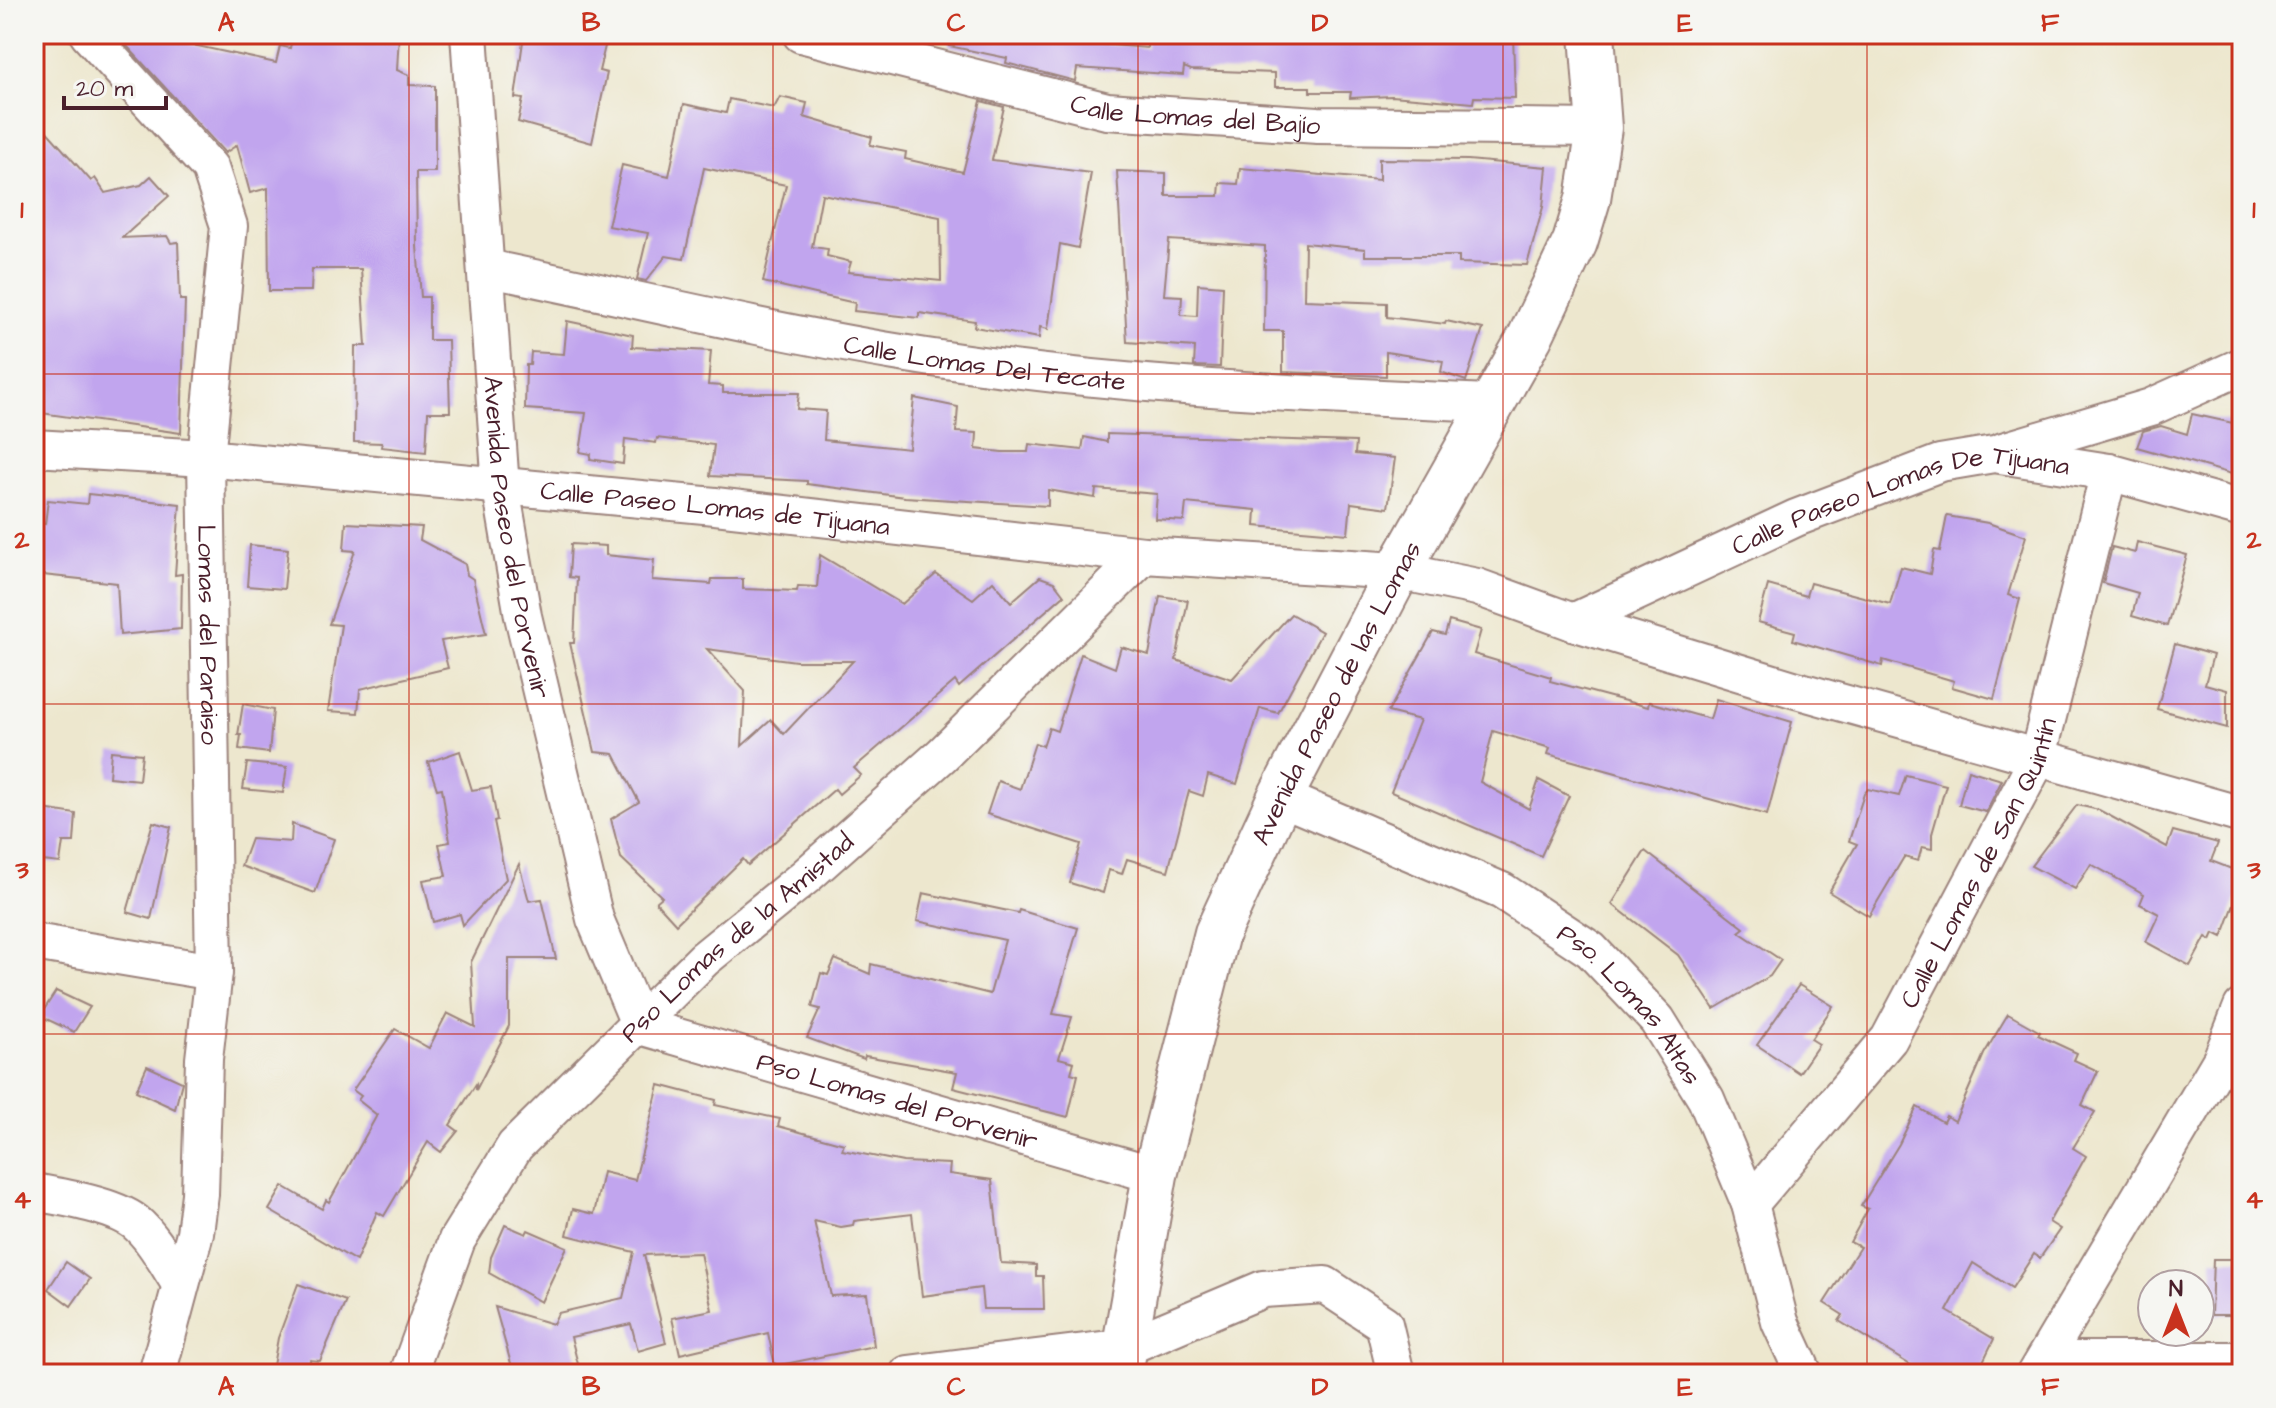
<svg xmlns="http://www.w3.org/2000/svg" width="2276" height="1408" font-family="'Architects Daughter',sans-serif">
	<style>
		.building { fill: #c1a5ee; fill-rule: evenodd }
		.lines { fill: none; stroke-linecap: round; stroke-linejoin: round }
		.minor-casing { stroke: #9c837c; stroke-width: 40 }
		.tertiary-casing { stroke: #9c837c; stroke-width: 48 }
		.minor { stroke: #fff; stroke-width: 36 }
		.tertiary { stroke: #fff; stroke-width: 44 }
		.grid { fill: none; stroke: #c8321e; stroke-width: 2; stroke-opacity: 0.55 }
		.labels { text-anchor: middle; stroke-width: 6; stroke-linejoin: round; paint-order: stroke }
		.street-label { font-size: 26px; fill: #4a1f2b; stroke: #f6f6f2 }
		.neatline { fill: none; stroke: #c8321e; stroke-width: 3 }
		.grid-label { font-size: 26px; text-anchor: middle; font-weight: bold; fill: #c8321e }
	</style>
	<rect width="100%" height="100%" fill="#f6f6f2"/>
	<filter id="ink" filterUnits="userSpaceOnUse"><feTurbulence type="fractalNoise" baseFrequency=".0125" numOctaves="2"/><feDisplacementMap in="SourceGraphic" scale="16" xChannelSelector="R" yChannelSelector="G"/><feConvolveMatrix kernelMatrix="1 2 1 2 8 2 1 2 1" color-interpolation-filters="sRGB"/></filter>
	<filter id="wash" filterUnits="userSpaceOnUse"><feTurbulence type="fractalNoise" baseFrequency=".006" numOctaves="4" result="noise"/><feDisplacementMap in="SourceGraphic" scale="32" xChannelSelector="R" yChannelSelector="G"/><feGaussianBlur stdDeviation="1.8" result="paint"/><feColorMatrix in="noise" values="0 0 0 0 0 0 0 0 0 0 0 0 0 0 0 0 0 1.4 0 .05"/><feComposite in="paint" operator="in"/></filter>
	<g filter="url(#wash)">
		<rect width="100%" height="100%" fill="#ede7ce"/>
		<g id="blocks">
			<g class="building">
				<polygon points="116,34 187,34 188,44 276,63 280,46 290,48 293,34 328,34 352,40 354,34 399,34 397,70 409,75 409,85 435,86 435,172 416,172 417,246 421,297 429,297 429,340 448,340 450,412 428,412 426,452 381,447 382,443 354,442 355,346 366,346 361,269 312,269 311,291 269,291 268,188 250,193 237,145 225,153"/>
				<polygon points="524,34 574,34 606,42 599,71 607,73 592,143 518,122 523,99 515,98"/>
				<polygon points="950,34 1080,34 1078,42 1147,48 1147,34 1513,34 1515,98 1474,97 1473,103 1392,96 1350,98 1351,92 1310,92 1310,87 1275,87 1275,73 1191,70 1184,67 1183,75 1077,68 1075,81 1006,63 1007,58 949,46"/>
				<path d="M780,97L807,103L804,117L872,137L870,145L906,152L905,159L963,172L981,101L1004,107L992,160L1091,173L1078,248L1060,244L1048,329L1040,327L1039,338L974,327L975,321L919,313V318L854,311L855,303L763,282L786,185L704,168L684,259L666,256L646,281L637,279L648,233L608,226L622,165L669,176L684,104L726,113L729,99L774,108ZM822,194L940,217L941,281L848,272L851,262L827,256L828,249L812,247Z"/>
				<polygon points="34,117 91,181 95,178 105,193 141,185 151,176 169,196 122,238 167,236 171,243 178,242 180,300 185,300 181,433 34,412"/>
				<polygon points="1379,159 1468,160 1547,167 1543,207 1527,265 1459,263 1459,256 1365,256 1365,249 1305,243 1304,300 1387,303 1387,317 1445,324 1446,321 1483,329 1466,381 1441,372 1443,361 1386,352 1386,376 1283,372 1283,331 1264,331 1265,246 1169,240 1164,295 1182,296 1181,315 1197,316 1198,284 1223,286 1220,367 1194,366 1195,347 1127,342 1117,171 1166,173 1166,196 1219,196 1220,183 1238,184 1240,168 1379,180"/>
				<polygon points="567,321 633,335 632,347 711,351 708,385 723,386 723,393 799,393 797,409 826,411 824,440 909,449 914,398 958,407 956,432 977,433 976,449 1002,452 1028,452 1029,444 1082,450 1084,437 1107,442 1107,434 1356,442 1355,454 1395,458 1388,508 1351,503 1348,534 1255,526 1256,510 1186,503 1184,521 1155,519 1157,494 1096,489 1095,498 1048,490 1048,506 905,497 807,484 807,481 710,476 714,445 657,438 656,443 625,439 623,464 590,459 591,454 580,452 586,413 525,409 526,365 530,365 531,352 564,354"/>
				<polygon points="2192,414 2242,425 2242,477 2137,447 2143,431 2161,426 2187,434"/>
				<polygon points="88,494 180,504 175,575 182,574 181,629 120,635 117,583 34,574 34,522 45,524 48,500 87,504"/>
				<polygon points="1947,516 1988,523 2026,536 2008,595 2020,599 1994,699 1952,687 1954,681 1883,660 1882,666 1793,640 1795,632 1758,622 1768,585 1806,596 1810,583 1890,604 1901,567 1930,574 1934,550 1940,551"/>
				<polygon points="346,523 422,527 420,540 465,564 467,575 473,579 486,634 441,641 448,668 360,689 358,713 328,711 341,625 329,624 355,551 344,550"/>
				<polygon points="2137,542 2187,555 2167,626 2132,616 2138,593 2103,583 2112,547 2135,553"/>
				<path d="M571,544L606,546V555L654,560L652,580L711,584L712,579H743V589L797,591L798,586L817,587L820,555L902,604L936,574L973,599L993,581L1011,602L1040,577L1054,582L1064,595L959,687L955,681L854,768L861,775L839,794L835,789L748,865L743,859L676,924L656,902L662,897L621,858L611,819L639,802L614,754L595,752L570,643H574L577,578L569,577ZM707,649L796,661H853L784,734L771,720L742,746L745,691Z"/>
				<polygon points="250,545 288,549 284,589 247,586"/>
				<polygon points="1160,596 1188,600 1176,660 1232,679 1291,614 1322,632 1278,713 1260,708 1237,784 1208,775 1203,796 1189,791 1168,871 1127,859 1122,874 1109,870 1103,893 1070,883 1081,844 987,814 998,781 1020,789 1035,743 1043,746 1049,728 1057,731 1081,654 1115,668 1121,647 1149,655"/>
				<polygon points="1449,621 1481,630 1474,654 1551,677 1550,681 1648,707 1649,702 1710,719 1716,699 1792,722 1767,815 1548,754 1550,748 1493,731 1480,782 1529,809 1539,780 1569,796 1541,856 1391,792 1420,720 1388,712 1433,632 1445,635"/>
				<polygon points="2175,644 2213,655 2205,684 2227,690 2227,728 2157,709"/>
				<polygon points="243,704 273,710 269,753 239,749 241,735 238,735"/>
				<polygon points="111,751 142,754 139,780 109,777"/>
				<polygon points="460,751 472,790 491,787 497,820 494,821 506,879 463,925 460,914 433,922 423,880 446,876 439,844 450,842 442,788 437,789 428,762"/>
				<polygon points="247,763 287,767 283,793 243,789"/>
				<polygon points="1968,770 2002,780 1986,812 1959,805"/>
				<polygon points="1906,775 1946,785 1932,834 1932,849 1922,847 1918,861 1904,857 1869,916 1829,892 1857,844 1849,841 1864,794 1868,789 1899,796"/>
				<polygon points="2077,805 2099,810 2167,847 2173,831 2218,843 2211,861 2242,873 2242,883 2222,937 2214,933 2211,940 2206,937 2190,966 2146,942 2159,914 2140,904 2144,894 2091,864 2075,889 2031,866"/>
				<polygon points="36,808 76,814 74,842 63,842 60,863 34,860"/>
				<polygon points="153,822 171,827 151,919 127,912"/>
				<polygon points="292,824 334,839 315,893 241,866 251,839 291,842"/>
				<polygon points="1645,851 1744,928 1739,932 1781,960 1770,976 1714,1009 1678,955 1612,904"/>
				<polygon points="519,864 529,901 542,899 556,959 509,959 509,1026 476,1090 476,1084 450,1125 458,1131 441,1152 428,1142 384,1216 377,1212 356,1261 269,1210 283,1186 322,1209 326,1200 329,1202 377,1115 358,1100 361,1096 353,1090 395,1029 429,1048 447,1013 475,1027 471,962"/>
				<polygon points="923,893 1018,913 1019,910 1078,928 1053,1014 1072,1017 1059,1058 1074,1062 1071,1073 1078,1075 1068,1117 953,1088 957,1072 865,1056 864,1059 807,1038 820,1009 812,1007 821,973 828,975 835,959 870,974 871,964 990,994 1005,940 917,921"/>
				<polygon points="1799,985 1833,1006 1811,1039 1819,1044 1799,1073 1757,1045"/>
				<polygon points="56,991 90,1007 74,1032 40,1016"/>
				<polygon points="2008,1014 2040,1032 2038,1035 2077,1053 2074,1060 2098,1071 2082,1105 2095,1112 2073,1148 2086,1156 2049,1222 2060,1229 2040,1258 2034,1254 2012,1288 1973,1263 1947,1311 1994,1339 1977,1374 1925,1374 1839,1321 1843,1315 1824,1303 1860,1247 1850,1242 1868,1209 1861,1206 1899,1144 1917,1107 1943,1122 1946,1116 1955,1121 1984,1054"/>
				<polygon points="147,1066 182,1082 175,1109 136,1091"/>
				<polygon points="659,1085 716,1100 715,1105 780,1119 778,1126 844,1144 842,1150 903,1162 950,1164 949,1174 992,1180 1001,1263 1036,1265 1036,1276 1043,1276 1044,1309 983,1309 981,1288 922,1296 912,1214 854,1221 853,1225 841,1227 814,1221 831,1296 867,1294 874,1346 775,1366 768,1333 680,1354 672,1318 712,1310 700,1253 644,1255 666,1343 638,1351 631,1324 571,1337 579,1368 558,1374 514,1374 495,1307 553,1324 558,1313 623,1298 634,1252 567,1235 573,1209 594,1214 603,1172 635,1180"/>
				<polygon points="505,1225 526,1234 528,1230 567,1247 541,1302 489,1273 491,1257"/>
				<polygon points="2213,1259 2240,1259 2242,1315 2211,1315"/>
				<polygon points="66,1262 90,1279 71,1306 48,1289"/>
				<polygon points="298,1284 346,1301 320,1361 310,1360 308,1374 272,1371 278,1338"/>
			</g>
		</g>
	</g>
	<g filter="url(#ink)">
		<use href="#blocks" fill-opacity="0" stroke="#9c837c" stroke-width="2"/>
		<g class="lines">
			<g class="minor-casing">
				<g id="minor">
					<path id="s1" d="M88,34L210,168L229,226L206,458L214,972L204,1059L200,1194L195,1233L157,1374"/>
					<path id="s2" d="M469,34L501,488L523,616L595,919L640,1026"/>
					<path id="s3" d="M801,34L1107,111L1318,125L1599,128"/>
					<path id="s4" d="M486,268C622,296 758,329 895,352C1091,385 1291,394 1490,403"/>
					<path id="s5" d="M34,448L206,458L715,506L1144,555L1398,571L1477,587L1573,622L1793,689L2242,815"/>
					<polyline points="2003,451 2151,407 2242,366"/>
					<path id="s6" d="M1573,622L1796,518L1940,463L1994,454L2109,472L2242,509"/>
					<path id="s7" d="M1280,797L1502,891L1591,950L1657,1020L1706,1099L1750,1204L1780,1322L1804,1374"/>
					<polyline points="34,942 214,972"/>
					<path id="s8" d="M640,1026L1155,1175"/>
					<path d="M34,1192C62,1197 112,1205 135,1222C153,1237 166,1262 179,1282"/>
					<path id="s9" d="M1750,1204L1889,1039L2037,760L2109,472"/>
					<polyline points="2046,1360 2242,1360"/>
					<path id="s10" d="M408,1374L457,1240L515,1146L704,959L806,876L942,755L1144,555"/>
					<polyline points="908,1374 1126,1347 1263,1289 1325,1285 1384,1324 1396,1374"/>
					<polyline points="2035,1374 2221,1060 2242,1007"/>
				</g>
			</g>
			<g class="tertiary-casing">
				<g id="tertiary">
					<path id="s11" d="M1120,1374L1155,1175L1217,933L1280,797L1398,571L1530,337L1575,242L1588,199L1599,128L1592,34"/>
				</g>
			</g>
			<use href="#minor" class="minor"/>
			<use href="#tertiary" class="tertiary"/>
		</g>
	</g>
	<path class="grid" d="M409,34V1374M773,34V1374M1138,34V1374M1503,34V1374M1867,34V1374M34,374H2242M34,704H2242M34,1034H2242"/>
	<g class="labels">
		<g class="street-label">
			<text dy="9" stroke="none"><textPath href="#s3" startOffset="404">Calle Lomas del Bajío</textPath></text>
			<text dy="9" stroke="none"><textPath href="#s4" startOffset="508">Calle Lomas Del Tecate</textPath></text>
			<text dy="9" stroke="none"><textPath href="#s5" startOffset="684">Calle Paseo Lomas de Tijuana</textPath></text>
			<text dy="9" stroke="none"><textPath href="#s6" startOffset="354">Calle Paseo Lomas De Tijuana</textPath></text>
			<text dy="9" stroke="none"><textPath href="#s2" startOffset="506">Avenida Paseo del Porvenir</textPath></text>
			<text dy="9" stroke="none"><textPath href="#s1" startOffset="652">Lomas del Paraiso</textPath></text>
			<text dy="9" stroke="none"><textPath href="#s11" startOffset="720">Avenida Paseo de las Lomas</textPath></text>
			<text dy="9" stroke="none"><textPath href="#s9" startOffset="414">Calle Lomas de San Quintín</textPath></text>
			<text dy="9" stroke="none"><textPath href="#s10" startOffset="558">Pso Lomas de la Amistad</textPath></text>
			<text dy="9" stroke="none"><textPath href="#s7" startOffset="414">Pso. Lomas Altas</textPath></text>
			<text dy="9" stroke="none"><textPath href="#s8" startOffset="268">Pso Lomas del Porvenir</textPath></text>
		</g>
	</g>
	<rect width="2276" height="1408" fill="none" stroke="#f6f6f2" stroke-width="88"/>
	<g transform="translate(2176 1308)"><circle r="38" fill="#f6f6f2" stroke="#b1a0a2" stroke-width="2"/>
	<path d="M0-6L14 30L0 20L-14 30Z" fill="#c8321e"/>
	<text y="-12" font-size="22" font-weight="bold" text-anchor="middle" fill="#4a1f2b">N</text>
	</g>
	<path d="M64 96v12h102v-12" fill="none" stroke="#4a1f2b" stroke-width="4"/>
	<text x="76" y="96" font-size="24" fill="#4a1f2b" stroke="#f6f6f2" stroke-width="6" paint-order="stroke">20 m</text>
	<rect x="44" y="44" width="2188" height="1320" class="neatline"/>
	<g class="grid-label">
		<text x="226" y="31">A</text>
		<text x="591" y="31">B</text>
		<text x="956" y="31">C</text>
		<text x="1320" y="31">D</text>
		<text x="1685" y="31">E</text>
		<text x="2050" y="31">F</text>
		<text x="22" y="218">1</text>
		<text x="2254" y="218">1</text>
		<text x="22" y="548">2</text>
		<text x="2254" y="548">2</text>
		<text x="22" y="878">3</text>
		<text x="2254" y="878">3</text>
		<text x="22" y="1208">4</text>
		<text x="2254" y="1208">4</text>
		<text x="226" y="1395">A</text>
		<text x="591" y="1395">B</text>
		<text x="956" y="1395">C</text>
		<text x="1320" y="1395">D</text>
		<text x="1685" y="1395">E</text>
		<text x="2050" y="1395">F</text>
	</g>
</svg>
